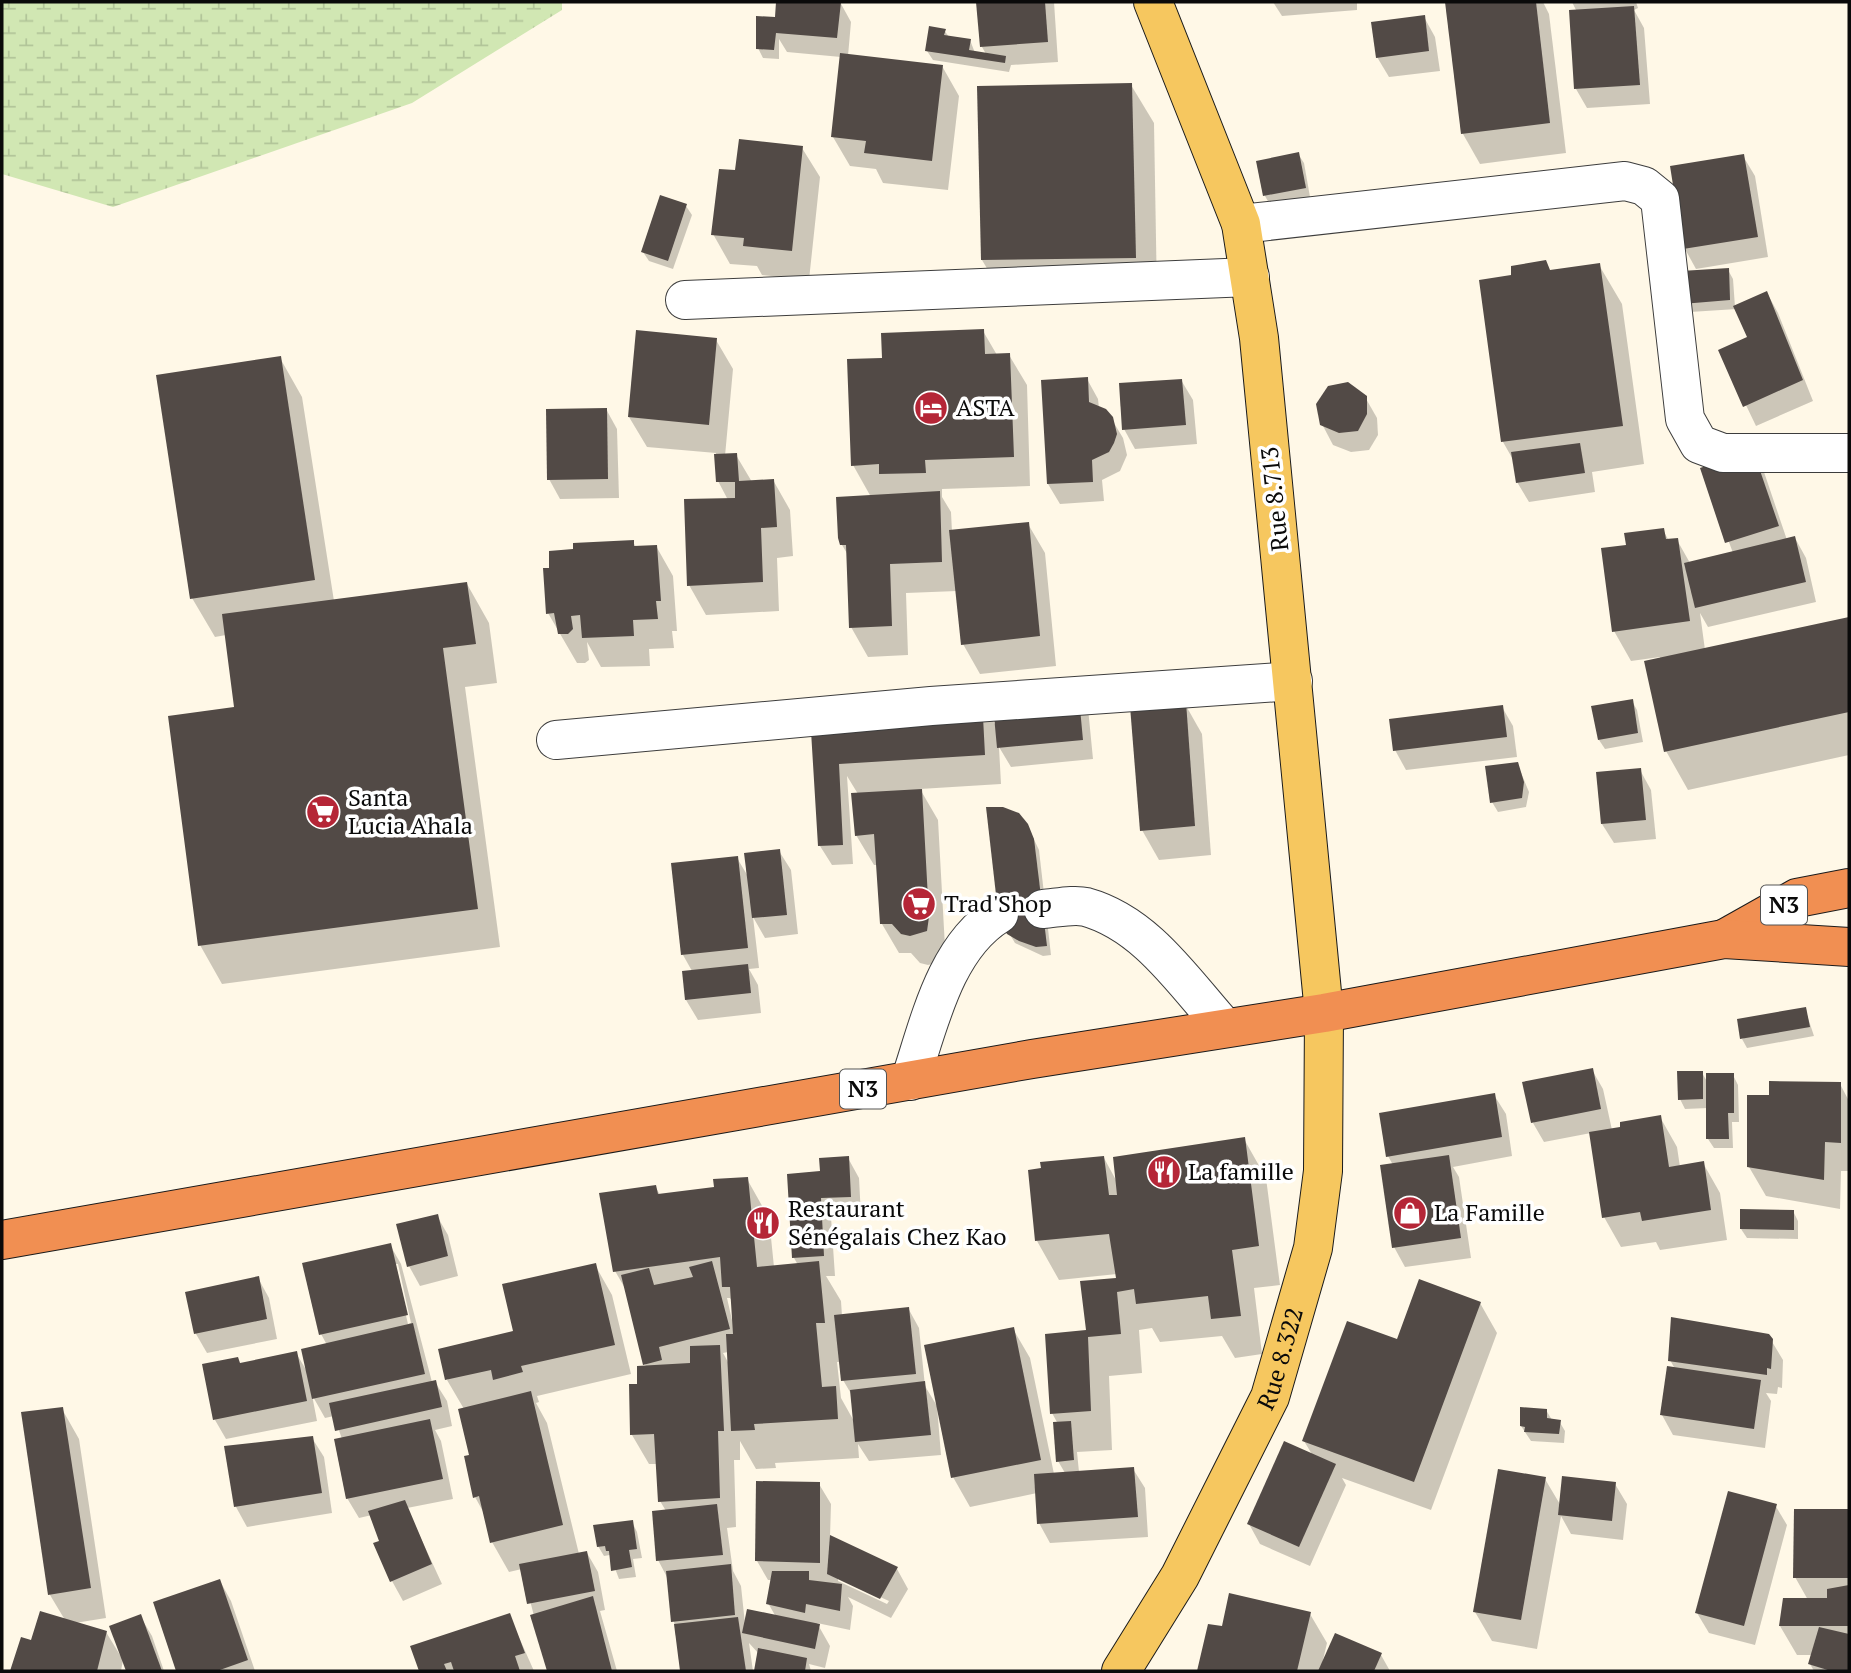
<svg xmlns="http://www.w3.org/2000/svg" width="1851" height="1673" font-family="'PT Serif',serif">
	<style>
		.wetland { fill: url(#wetland-marsh) }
		.shadow { fill: #0003; fill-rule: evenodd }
		.building { fill: #524a46 }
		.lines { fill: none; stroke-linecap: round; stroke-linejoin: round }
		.minor-casing { stroke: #3d3d3d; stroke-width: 40 }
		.major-casing { stroke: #1b1b1b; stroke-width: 40 }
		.highway-casing { stroke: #1b1b1b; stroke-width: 40 }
		.minor { stroke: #fff; stroke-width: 38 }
		.major { stroke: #f6c75f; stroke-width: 38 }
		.highway { stroke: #f18f52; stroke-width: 38 }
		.labels { text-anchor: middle; stroke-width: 7; stroke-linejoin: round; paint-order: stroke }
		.shield { fill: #fff; stroke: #545454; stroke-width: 2 }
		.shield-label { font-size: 23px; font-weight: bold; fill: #0a0a0a }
		.poi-label { font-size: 24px; fill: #0a0a0a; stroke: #fff; text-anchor: start }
		.street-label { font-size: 24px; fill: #0a0a0a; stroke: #fff }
	</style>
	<defs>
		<pattern id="wetland-marsh" width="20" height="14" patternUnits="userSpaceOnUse" patternTransform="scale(1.75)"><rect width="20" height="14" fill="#d1e7b3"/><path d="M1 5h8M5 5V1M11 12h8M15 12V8" fill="none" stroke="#b2c599"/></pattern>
	</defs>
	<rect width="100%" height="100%" fill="#fff8e7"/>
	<polygon class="wetland" points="2,2 562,2 562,10 412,103 113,207 2,174"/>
	<g class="shadow">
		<polygon points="776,2 840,2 851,22 848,56 942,66 959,96 948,190 883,183 876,169 850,166 833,137 841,57 787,52 779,39 779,59 763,58 758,48 777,19"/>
		<polygon points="978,2 1054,2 1058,62 1011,65 1009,72 933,60 927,51 944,30 949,37 970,40 975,53 986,54 982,47"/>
		<polygon points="1273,2 1357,2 1357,10 1282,16"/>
		<polygon points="1447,2 1543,2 1549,14 1566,153 1480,164 1463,134"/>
		<polygon points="1572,2 1636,2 1638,8 1634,10 1644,28 1650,104 1587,108 1576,89 1577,12"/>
		<polygon points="1424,17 1435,37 1440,71 1389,77 1377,57"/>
		<polygon points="1131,85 1154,123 1157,296 1005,299 982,260"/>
		<polygon points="802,148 820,177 809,280 762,275 757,266 730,264 713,234 737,172"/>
		<polygon points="1298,154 1304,163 1310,197 1270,205 1265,196 1258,162"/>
		<polygon points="1743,156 1755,176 1768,257 1696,269 1685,249"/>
		<polygon points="686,206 692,215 673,269 649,261 643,252"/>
		<polygon points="1599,265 1622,304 1644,464 1592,472 1595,492 1529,502 1517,482 1515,463 1503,442 1481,281"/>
		<polygon points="1728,270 1733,279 1735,307 1767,293 1778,313 1813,401 1756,426 1720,351 1749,338 1737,309 1690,312 1684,303"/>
		<polygon points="983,331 997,355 1009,355 1027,385 1030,486 942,489 942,497 951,512 952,532 1028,524 1045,553 1056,666 980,674 963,644 957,591 906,593 908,655 868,657 851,627 848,555 842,545 871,497 853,465 884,360"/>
		<polygon points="716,340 733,369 725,456 736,455 752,482 773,480 790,510 793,556 777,558 779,611 706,615 689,585 728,500 718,481 716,453 647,447 629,417"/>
		<polygon points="280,358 302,397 334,601 467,584 489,623 497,683 465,687 500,947 222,984 200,945 236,708 226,635 215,637 192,598"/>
		<polygon points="1087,379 1098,399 1099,408 1111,418 1123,438 1127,455 1120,471 1102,480 1104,501 1060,504 1048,484 1043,382"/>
		<polygon points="1181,380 1193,400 1197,444 1135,449 1124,429"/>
		<polygon points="1365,397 1377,418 1378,435 1369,450 1351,452 1333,445 1322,424"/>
		<polygon points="606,409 617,429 619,498 560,499 549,479"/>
		<polygon points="1702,469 1764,472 1787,540 1795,538 1806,558 1816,602 1708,627 1700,613 1705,650 1849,619 1849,755 1688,790 1666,751 1660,657 1631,661 1614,631 1628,547 1663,530 1669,541 1677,540 1690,563 1733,553"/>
		<polygon points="633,542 636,547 656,546 673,576 677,631 672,631 674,648 649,649 650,666 601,667 587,642 589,660 585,663 577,663 548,613"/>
		<polygon points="981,699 997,728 1088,708 1093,759 1011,767 999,747 1001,784 920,789 938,820 945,947 944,961 928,965 920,963 911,953 899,953 882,924 878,865 874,865 856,835 858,794 847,776 853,864 832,865 820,846 812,732"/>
		<polygon points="1632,701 1637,710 1643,742 1605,749 1599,740"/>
		<polygon points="1185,704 1202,734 1211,855 1159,860 1142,830"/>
		<polygon points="1502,707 1513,726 1517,757 1406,770 1395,750"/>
		<polygon points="1517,763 1529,792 1526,807 1498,812 1492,802"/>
		<polygon points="1640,770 1651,790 1656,839 1614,843 1602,824"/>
		<polygon points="1027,825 1039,850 1051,955 1043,956 1015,943 1001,920"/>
		<polygon points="779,851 791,870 798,934 765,938 753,917 759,968 749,969 758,985 761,1013 698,1020 686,1000 683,972 692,971 683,955 737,858 749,878"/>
		<polygon points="1805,1009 1814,1036 1747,1048 1742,1039"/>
		<polygon points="1592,1070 1603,1089 1612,1130 1660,1117 1677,1147 1680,1167 1703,1163 1720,1193 1727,1240 1660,1250 1656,1242 1621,1247 1604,1217 1591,1133 1544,1142 1533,1123"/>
		<polygon points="1702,1073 1708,1083 1733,1075 1738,1085 1739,1122 1732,1122 1733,1148 1714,1148 1708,1139 1708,1108 1685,1109 1680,1099"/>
		<polygon points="1840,1084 1849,1101 1849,1171 1841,1171 1840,1209 1766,1196 1749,1167 1771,1097"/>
		<polygon points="1494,1095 1506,1114 1512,1156 1453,1167 1459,1177 1471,1258 1405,1267 1394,1247 1393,1165 1388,1156"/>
		<polygon points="1244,1139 1266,1178 1280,1285 1254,1288 1262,1354 1235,1358 1222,1336 1160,1342 1152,1328 1139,1330 1142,1373 1109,1376 1112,1450 1077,1452 1079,1472 1133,1469 1145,1488 1148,1537 1050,1543 1039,1523 1037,1493 970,1507 953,1477 1013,1329 1030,1358 1054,1474 1065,1473 1058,1461 1058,1424 1052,1413 1088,1332 1118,1279 1117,1274 1059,1280 1037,1241 1104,1158 1117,1182"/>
		<path d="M848,1158L859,1178L861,1216L831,1217L835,1276H826L841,1301L842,1316L908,1308L919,1328L925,1386L937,1406L941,1455L869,1461L858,1444L859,1458L775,1463L776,1468L756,1469L740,1441V1460H734L736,1527L727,1528L733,1571L741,1586L745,1624L776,1617L768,1603L772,1580H768L757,1561L819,1484L831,1504L830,1537L897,1569L908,1589L891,1618L848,1597L853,1606L850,1630L817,1623L830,1646L825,1668L809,1664L811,1671H755L759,1654L749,1643L753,1671H681L668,1579L658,1560L666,1511L660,1501L658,1464H649L632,1435L639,1386L646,1367L626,1290L615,1271L655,1186L660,1195L716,1189L747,1179L769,1218L774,1267L798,1265L794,1258L822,1173ZM727,1298H730L733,1302L732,1320ZM728,1352L729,1364L723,1353ZM837,1362H841L843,1380L853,1397L855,1423L841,1398ZM838,1578L889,1601L887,1604L838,1581Z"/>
		<polygon points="1793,1211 1798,1221 1798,1239 1747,1238 1741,1229"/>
		<polygon points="437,1216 448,1235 458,1276 420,1286 409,1266"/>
		<path d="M390,1245L401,1264L432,1382H435L447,1401L452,1426L435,1430L441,1441L453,1499L407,1508L442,1584L403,1601L392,1581L372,1515L359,1518L347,1498L342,1439L334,1416L325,1418L312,1395L317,1421L226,1439L215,1420L241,1364L296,1353L308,1373L327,1345L321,1334ZM394,1264H398L411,1323L408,1324Z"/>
		<polygon points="595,1265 612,1295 631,1374 537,1396 539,1402 536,1403 547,1423 579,1554 587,1553 598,1572 605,1610 600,1611 617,1671 548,1671 522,1569 509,1572 492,1542 485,1515 475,1497 464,1409 447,1380 515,1332"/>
		<polygon points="258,1278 269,1298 277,1339 207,1353 196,1334 187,1293"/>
		<polygon points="1480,1303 1497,1333 1431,1510 1342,1478 1346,1485 1310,1566 1260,1544 1249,1524 1313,1456 1304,1441 1398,1341"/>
		<polygon points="1771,1340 1783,1360 1782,1388 1778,1387 1777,1394 1766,1393 1771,1401 1765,1448 1673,1435 1662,1415 1675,1369 1670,1360"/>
		<polygon points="62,1409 79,1439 106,1618 75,1623 106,1632 123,1660 121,1671 12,1671 22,1639 32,1642 65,1620 50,1595"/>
		<polygon points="1546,1410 1552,1420 1559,1421 1565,1431 1564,1443 1531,1441 1521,1426"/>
		<polygon points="312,1438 324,1457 332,1513 247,1527 236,1507 226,1448"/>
		<polygon points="1545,1479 1561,1506 1615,1484 1627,1504 1623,1540 1571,1534 1561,1516 1537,1649 1492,1641 1475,1612"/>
		<polygon points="1775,1505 1787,1525 1755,1645 1709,1633 1697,1613"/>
		<polygon points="1796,1511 1849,1511 1849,1671 1814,1671 1810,1664 1812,1655 1797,1655 1780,1626 1808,1600 1795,1577"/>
		<polygon points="632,1522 637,1532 642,1558 633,1559 636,1577 619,1579 610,1555 604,1556 598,1546"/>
		<polygon points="220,1581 231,1601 255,1671 178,1671 155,1603"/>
		<polygon points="1310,1614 1327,1643 1323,1660 1381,1655 1390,1671 1199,1671 1209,1626 1223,1628"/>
		<polygon points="509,1615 534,1671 420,1671 413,1647"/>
		<polygon points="140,1616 152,1636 164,1671 128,1671 112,1627"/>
	</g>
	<g class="building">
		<polygon points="776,2 841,2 837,38 776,33 774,50 756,49 756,16 775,17"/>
		<polygon points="976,2 1045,2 1048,42 980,47"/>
		<polygon points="1445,2 1536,2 1550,123 1461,134"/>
		<polygon points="1634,6 1640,85 1574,89 1569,10"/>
		<polygon points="1425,15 1429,51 1376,58 1371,22"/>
		<polygon points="929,26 946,29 944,35 971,39 969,50 1006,56 1005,63 925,51"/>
		<polygon points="840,53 943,65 932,161 864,153 866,141 831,137"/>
		<polygon points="1132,83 1136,258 981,260 977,86"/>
		<polygon points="739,139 803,146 792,251 743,246 744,238 711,235 719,169 735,170"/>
		<polygon points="1299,152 1306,188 1263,196 1256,161"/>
		<polygon points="1744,154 1758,237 1683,249 1670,166"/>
		<polygon points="660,195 687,204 668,261 641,252"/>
		<polygon points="1546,260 1550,270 1600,263 1623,426 1501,442 1479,280 1511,275 1511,266"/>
		<polygon points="1729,268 1730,300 1682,304 1681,271"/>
		<polygon points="1767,291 1803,380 1743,407 1718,350 1747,337 1733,306"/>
		<polygon points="984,329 985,354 1010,353 1014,457 925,460 926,473 879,474 879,464 851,466 847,359 882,358 881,333"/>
		<polygon points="636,330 717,338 709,425 628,417"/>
		<polygon points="281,356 315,580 190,599 156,375"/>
		<polygon points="1088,377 1089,402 1106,409 1113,417 1117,434 1114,443 1109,452 1092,460 1093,482 1047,484 1041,380"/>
		<polygon points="1182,379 1186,425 1122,430 1119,383"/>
		<polygon points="1348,382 1367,396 1367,414 1358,431 1339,433 1320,425 1316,404 1328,386"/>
		<polygon points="607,408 608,479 547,480 546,409"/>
		<polygon points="1580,443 1585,473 1516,483 1511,452"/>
		<polygon points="1753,450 1779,526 1725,543 1700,468"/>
		<polygon points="737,453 739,481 774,479 777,527 761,528 763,582 687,586 684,499 735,498 735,482 716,482 714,454"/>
		<polygon points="940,491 942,562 890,564 892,626 849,628 846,545 840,545 838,538 836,497"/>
		<polygon points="1029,522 1040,636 961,645 949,530"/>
		<polygon points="1664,528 1666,539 1678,538 1690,621 1612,632 1601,548 1626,545 1624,533"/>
		<polygon points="1795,536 1806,582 1695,608 1684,563"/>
		<polygon points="634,540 634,546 657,545 661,601 656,601 658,619 633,620 634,636 582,638 580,615 571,616 573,629 568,634 558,634 554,613 546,614 543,568 549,568 549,551 573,549 573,543"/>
		<polygon points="467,582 476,644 443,648 478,909 198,946 168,716 234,707 222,614"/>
		<polygon points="1849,617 1849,712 1664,752 1644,661"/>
		<polygon points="1078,687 1083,740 997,748 992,694"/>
		<polygon points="982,698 985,755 839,764 843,845 818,846 811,731"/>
		<polygon points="1633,699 1638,733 1598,740 1591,706"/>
		<polygon points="1186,702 1195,826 1140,831 1130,706"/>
		<polygon points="1503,705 1507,737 1393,751 1389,719"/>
		<polygon points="1518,762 1524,782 1522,798 1490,803 1485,766"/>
		<polygon points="1641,768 1646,820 1601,824 1596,772"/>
		<polygon points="922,789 929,917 927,931 910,936 901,934 892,924 880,924 874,834 855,836 851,793"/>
		<polygon points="986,807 1003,807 1019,813 1028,824 1034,839 1047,946 1036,947 1019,941 1007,934 999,921"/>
		<polygon points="780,849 787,915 752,918 744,853"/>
		<polygon points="738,856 748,948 681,955 671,863"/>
		<polygon points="748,964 751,993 685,1000 682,971"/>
		<polygon points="1806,1007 1810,1027 1740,1039 1737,1019"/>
		<polygon points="1593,1068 1601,1109 1531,1123 1522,1082"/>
		<polygon points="1677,1071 1703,1071 1703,1099 1678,1100"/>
		<polygon points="1706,1073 1734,1073 1734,1113 1728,1113 1729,1139 1706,1139"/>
		<polygon points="1769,1081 1841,1082 1841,1143 1825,1142 1824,1180 1747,1167 1747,1095 1769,1095"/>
		<polygon points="1495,1093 1502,1137 1386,1157 1379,1113"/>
		<polygon points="1661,1115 1669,1167 1704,1161 1711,1210 1642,1221 1640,1212 1602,1218 1589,1132 1620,1127 1620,1122"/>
		<polygon points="1245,1137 1259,1246 1232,1250 1241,1316 1211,1319 1208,1296 1136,1304 1134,1289 1117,1292 1121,1334 1088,1337 1091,1411 1050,1414 1045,1334 1086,1330 1080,1281 1116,1278 1109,1234 1035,1241 1028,1170 1041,1168 1040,1162 1104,1156 1109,1195 1117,1195 1113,1157"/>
		<polygon points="1449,1155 1461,1238 1392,1248 1380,1165"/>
		<polygon points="849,1156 851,1197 821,1198 824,1256 792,1258 787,1174 820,1171 819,1158"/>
		<polygon points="748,1177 757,1267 819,1261 825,1323 816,1323 822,1387 836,1386 838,1419 754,1424 755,1430 731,1431 726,1334 733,1334 730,1287 722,1287 720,1257 613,1272 599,1193 656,1185 658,1194 714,1187 713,1179"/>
		<polygon points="1740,1209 1794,1210 1794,1230 1740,1229"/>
		<polygon points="438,1214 448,1256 407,1267 396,1224"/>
		<polygon points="391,1243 408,1315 319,1335 302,1263"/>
		<polygon points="712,1261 730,1329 659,1347 662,1360 643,1365 621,1275 649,1268 654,1285 693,1277 689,1267"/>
		<polygon points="596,1263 615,1345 521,1366 523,1372 493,1380 491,1370 445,1380 438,1349 513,1331 502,1284"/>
		<polygon points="259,1276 267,1319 194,1334 185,1292"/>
		<polygon points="1419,1279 1481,1302 1414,1482 1302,1441 1347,1321 1397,1339"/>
		<polygon points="909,1307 916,1374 841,1381 834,1315"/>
		<polygon points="1671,1317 1769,1334 1773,1339 1771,1369 1767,1368 1767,1375 1668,1361"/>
		<polygon points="413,1323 425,1374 312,1399 301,1349"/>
		<polygon points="1014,1327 1041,1460 951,1478 924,1345"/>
		<polygon points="720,1345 724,1431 718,1431 720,1498 658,1502 654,1434 630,1435 629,1384 637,1384 637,1366 690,1363 690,1346"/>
		<polygon points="297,1351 307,1401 213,1420 202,1364 238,1357 240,1363"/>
		<polygon points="1667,1366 1761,1380 1754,1429 1660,1415"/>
		<polygon points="436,1380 442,1407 335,1431 329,1403"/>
		<polygon points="925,1381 931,1435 855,1442 850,1390"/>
		<polygon points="531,1391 563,1525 490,1543 479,1496 473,1498 464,1456 469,1455 458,1409"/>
		<polygon points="63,1407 91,1588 48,1595 21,1412"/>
		<polygon points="1520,1407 1547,1409 1547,1418 1561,1420 1559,1434 1524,1432 1525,1427 1520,1426"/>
		<polygon points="430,1419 443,1479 346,1499 334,1439"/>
		<polygon points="1071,1421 1074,1460 1056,1462 1053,1422"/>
		<polygon points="313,1436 322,1493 234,1507 224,1446"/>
		<polygon points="1284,1441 1336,1464 1299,1547 1247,1524"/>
		<polygon points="1134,1467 1138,1517 1037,1524 1034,1474"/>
		<polygon points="1498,1469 1546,1477 1521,1620 1473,1612"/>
		<polygon points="1562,1476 1616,1482 1612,1521 1558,1515"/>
		<polygon points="756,1481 820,1482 820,1563 755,1561"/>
		<polygon points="1728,1491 1777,1504 1744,1626 1695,1613"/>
		<polygon points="405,1500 432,1564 390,1582 373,1543 379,1541 368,1511"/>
		<polygon points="717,1504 723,1555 656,1561 652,1511"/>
		<polygon points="1794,1509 1849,1509 1849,1578 1793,1578"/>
		<polygon points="633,1520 637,1549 629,1550 632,1567 611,1571 609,1551 606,1551 605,1546 597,1547 593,1525"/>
		<polygon points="830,1535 898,1567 880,1599 827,1574"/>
		<polygon points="587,1551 595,1591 527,1604 519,1564"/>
		<polygon points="731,1564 735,1615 671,1622 666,1571"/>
		<polygon points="772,1571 809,1571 809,1580 842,1584 840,1611 806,1604 805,1613 766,1604"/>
		<polygon points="220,1579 248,1660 217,1671 176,1671 153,1602"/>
		<polygon points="1849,1585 1849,1626 1779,1626 1783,1598 1827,1598 1827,1589"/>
		<polygon points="1229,1593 1311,1612 1297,1671 1197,1671 1208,1624 1222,1626"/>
		<polygon points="593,1596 612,1671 547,1671 530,1615"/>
		<polygon points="747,1609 820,1624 815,1649 742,1633"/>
		<polygon points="40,1611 107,1631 97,1671 10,1671 21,1637 31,1640"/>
		<polygon points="510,1613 525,1653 515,1656 520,1671 454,1671 451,1662 444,1664 447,1671 419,1671 410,1646"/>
		<polygon points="141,1614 162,1671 126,1671 109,1626"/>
		<polygon points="738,1617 746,1671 680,1671 674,1624"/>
		<polygon points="1819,1627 1849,1634 1849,1671 1831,1671 1808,1664"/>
		<polygon points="1335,1633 1382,1653 1374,1671 1318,1671"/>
		<polygon points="758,1648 807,1658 805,1671 754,1671"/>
	</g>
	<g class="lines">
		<g class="minor-casing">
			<g id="minor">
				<polyline points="1241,224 1625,181 1644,186 1660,199 1685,419 1699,444 1723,453 1849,453"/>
				<polyline points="685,300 1250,277"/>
				<polyline points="556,740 931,706 1293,681"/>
				<path d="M1043,909C1056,908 1074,904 1086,907C1147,924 1185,984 1225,1028"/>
				<path d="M910,1081C929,1024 945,947 999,914"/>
			</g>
		</g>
		<g class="major-casing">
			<g id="major">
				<path id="s1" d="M1121,1671L1180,1576L1270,1397L1313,1248L1323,1171L1324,1013L1259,338L1241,224L1153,2"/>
			</g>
		</g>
		<g class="highway-casing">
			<g id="highway">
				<polyline points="1724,939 1797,898 1849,888"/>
				<polyline points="2,1240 1032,1059 1324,1013 1724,939 1849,947"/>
			</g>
		</g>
		<use href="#minor" class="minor"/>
		<use href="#major" class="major"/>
		<use href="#highway" class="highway"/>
	</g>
	<defs>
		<g id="hotel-disc" transform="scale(1.75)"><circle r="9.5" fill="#b52637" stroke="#fff"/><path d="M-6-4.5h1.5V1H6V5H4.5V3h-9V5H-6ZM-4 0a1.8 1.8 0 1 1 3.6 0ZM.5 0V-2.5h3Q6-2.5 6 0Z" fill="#fff"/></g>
		<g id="supermarket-disc" transform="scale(1.75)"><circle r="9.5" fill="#b52637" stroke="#fff"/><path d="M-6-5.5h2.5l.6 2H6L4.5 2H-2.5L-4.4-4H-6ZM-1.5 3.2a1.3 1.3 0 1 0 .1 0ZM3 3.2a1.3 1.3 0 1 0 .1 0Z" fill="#fff"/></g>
		<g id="restaurant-disc" transform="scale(1.75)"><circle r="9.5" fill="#b52637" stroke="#fff"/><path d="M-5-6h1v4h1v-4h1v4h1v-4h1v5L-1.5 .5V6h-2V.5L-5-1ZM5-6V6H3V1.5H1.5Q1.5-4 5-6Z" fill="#fff"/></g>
		<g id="shop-disc" transform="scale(1.75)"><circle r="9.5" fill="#b52637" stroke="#fff"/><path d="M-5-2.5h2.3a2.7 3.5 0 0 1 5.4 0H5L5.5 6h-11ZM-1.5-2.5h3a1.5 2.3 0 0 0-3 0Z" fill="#fff"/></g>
	</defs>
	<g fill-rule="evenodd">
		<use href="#hotel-disc" x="931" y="408"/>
		<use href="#supermarket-disc" x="323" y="812"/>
		<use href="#supermarket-disc" x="919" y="904"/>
		<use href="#restaurant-disc" x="1164" y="1172"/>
		<use href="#shop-disc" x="1410" y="1213"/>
		<use href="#restaurant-disc" x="763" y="1223"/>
	</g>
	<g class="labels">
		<g class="shield">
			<rect x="1761" y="885.5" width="46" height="39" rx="5"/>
			<rect x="840" y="1069.5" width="46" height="39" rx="5"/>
		</g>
		<g class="shield-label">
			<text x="1784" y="913">N3</text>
			<text x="863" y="1097">N3</text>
		</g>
		<g class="poi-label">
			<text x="956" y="416">ASTA</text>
			<text x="348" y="806">Santa<tspan x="348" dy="28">Lucia Ahala</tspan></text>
			<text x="944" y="912">Trad'Shop</text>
			<text x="1188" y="1180">La famille</text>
			<text x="788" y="1217">Restaurant<tspan x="788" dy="28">Sénégalais Chez Kao</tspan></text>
			<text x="1434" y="1221">La Famille</text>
		</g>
		<g class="street-label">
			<text transform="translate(1275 499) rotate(-96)" y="8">Rue 8.713</text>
			<text dy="8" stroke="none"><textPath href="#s1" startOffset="352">Rue 8.322</textPath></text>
		</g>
	</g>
	<rect width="1851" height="1673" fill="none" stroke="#0a0a0a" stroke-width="7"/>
</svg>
